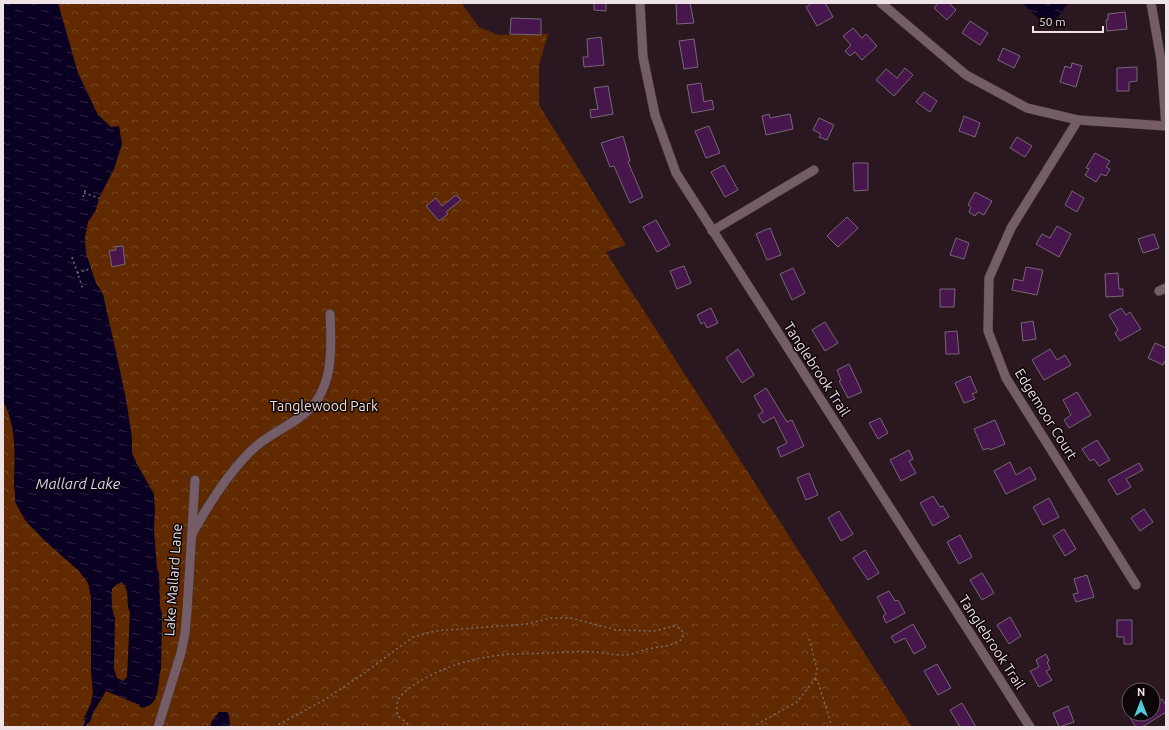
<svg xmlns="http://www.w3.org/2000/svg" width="1169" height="730" font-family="Ubuntu,sans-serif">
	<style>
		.forest { fill: url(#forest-crowns) }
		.water { fill: url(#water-ripples); fill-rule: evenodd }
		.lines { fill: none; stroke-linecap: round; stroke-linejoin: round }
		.stream { stroke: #0a0022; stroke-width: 3 }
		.building { fill: #47164c; stroke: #776778 }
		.minor-casing { stroke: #43343a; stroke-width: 10 }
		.path { stroke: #7b6a71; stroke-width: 1.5; stroke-dasharray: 2 3; stroke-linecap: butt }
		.minor { stroke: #745d66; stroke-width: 9 }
		.labels { text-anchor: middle; stroke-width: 3; stroke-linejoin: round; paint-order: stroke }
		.street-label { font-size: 14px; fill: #efe2e7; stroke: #0d0609 }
		.park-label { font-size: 14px; fill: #f4dfd4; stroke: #0d0609 }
		.water-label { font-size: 15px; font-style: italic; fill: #d8d0f7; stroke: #0d0609 }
	</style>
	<defs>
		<pattern id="forest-crowns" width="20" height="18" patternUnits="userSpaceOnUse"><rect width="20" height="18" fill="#602900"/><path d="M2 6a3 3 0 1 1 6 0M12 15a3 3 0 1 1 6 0" fill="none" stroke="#774825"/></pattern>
		<pattern id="water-ripples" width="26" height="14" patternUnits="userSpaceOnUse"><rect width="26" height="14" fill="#0a0022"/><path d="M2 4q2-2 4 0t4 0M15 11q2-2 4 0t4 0" fill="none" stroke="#2e2542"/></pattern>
	</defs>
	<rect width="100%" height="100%" fill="#2a171f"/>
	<polygon class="forest" points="3,3 461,3 479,27 498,35 548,34 539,65 539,105 626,245 606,252 912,727 3,727"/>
	<g class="water">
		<path d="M3,3H58L78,73L98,115L111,127L119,126L122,144L114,169L99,198L96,210L88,222L85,237L86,253L96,283L103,294L118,361L126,399L132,438V453L137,464L154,494L155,512L154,528L157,569L159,573L160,607L162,614L161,669C159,673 160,677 159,681C157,695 157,705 142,708L137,704L106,691L93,713L90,722L86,725L84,718L91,703L93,692L91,671V597L88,583L79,571L44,540L25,520L15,502V492L14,488C14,458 18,429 3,401ZM122,582C131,593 125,602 130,612L127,677L123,681L117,678L114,669L115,618C112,613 111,596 112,590C113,586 118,584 122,582Z"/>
		<polygon points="1022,3 1068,3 1056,19 1050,22 1039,19"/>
		<polygon points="219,712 227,712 229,715 230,727 210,727 212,721"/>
	</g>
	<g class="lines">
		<polyline class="stream" points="84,727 87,721"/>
	</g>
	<g class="building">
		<polygon points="594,3 606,3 606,11 594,10"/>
		<polygon points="676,3 690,3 694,23 677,24"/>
		<polygon points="812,3 825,3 833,17 817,26 806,7"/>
		<polygon points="938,3 949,3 956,10 947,20 934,8"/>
		<polygon points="1125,12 1127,29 1107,31 1106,20 1108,20 1108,14"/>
		<polygon points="511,18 541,19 541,35 510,34"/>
		<polygon points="970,21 988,33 980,45 962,33"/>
		<polygon points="853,28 862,38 866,34 877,46 862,60 855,52 850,56 845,51 851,45 843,36"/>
		<polygon points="601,37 604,65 584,67 583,57 588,57 587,39"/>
		<polygon points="694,39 698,67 684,69 679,41"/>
		<polygon points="1003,48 1020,56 1014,68 998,60"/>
		<polygon points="1072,63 1082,66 1076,87 1060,82 1065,66 1071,68"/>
		<polygon points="1137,67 1137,81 1129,82 1129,91 1117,91 1117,68"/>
		<polygon points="905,68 913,75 894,96 876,80 886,69 897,78"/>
		<polygon points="701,83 704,102 712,100 714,109 692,113 687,85"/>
		<polygon points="608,86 613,114 591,118 590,110 598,109 594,88"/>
		<polygon points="924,92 937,101 930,112 916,102"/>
		<polygon points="769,114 770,118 790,114 793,129 766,135 762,116"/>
		<polygon points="964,116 980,123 975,137 959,131"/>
		<polygon points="819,118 834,125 827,140 819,137 821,134 813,130"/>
		<polygon points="709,126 720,153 706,158 695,131"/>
		<polygon points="623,136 630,161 628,162 643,197 630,203 614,166 610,167 601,143"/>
		<polygon points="1017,137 1032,146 1025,157 1010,148"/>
		<polygon points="1095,153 1110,161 1106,167 1110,169 1106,176 1101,174 1096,182 1085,175 1089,169 1086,168"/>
		<polygon points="853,163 868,163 868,190 854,191"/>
		<polygon points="724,165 738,190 725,197 711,172"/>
		<polygon points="1072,191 1084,198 1077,212 1065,205"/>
		<polygon points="975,192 992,201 984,215 978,212 975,216 969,212 971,207 968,205"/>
		<polygon points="456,195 461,200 446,212 448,214 439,221 426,206 436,198 442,206"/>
		<polygon points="847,217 858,228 838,247 827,236"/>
		<polygon points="656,220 670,245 657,252 643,227"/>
		<polygon points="1057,226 1071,234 1059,257 1036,244 1042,234 1050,238"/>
		<polygon points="770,228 781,255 767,260 756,234"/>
		<polygon points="1154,234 1159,248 1143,253 1138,239"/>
		<polygon points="956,238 969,243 964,259 950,255"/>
		<polygon points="123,246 125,264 112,267 109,251 116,250 115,247"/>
		<polygon points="684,266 691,283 677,289 670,271"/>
		<polygon points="1026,267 1043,270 1037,295 1012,290 1014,279 1023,281"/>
		<polygon points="793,268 805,293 792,300 780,274"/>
		<polygon points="1118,273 1119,289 1123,289 1123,296 1106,297 1105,274"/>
		<polygon points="940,289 955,289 954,307 940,307"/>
		<polygon points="711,308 718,323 707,328 704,322 701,324 697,315"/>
		<polygon points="1121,308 1126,315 1130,312 1141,329 1120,341 1115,333 1118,330 1109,315"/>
		<polygon points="1033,321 1036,339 1023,341 1021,323"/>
		<polygon points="825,322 838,343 825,351 812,330"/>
		<polygon points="957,331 959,354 946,354 945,332"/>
		<polygon points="1155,343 1166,348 1166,359 1163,365 1148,358"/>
		<polygon points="738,349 754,375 742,383 726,358"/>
		<polygon points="1050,349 1057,360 1065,355 1071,365 1044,380 1032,360"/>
		<polygon points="849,364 862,392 848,398 839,381 841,380 837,370"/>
		<polygon points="970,376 977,392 972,394 975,399 964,403 955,383"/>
		<polygon points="766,388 787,422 792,420 804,446 781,457 777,448 787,443 774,417 763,423 758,415 763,412 754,396"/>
		<polygon points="1077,392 1091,415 1069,428 1064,420 1071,415 1063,400"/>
		<polygon points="880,418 888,433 878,439 869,423"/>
		<polygon points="995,420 1005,444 990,450 989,448 983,450 974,429"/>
		<polygon points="1097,440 1110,460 1099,466 1094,459 1090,461 1082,449"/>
		<polygon points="909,450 913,459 909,461 916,473 901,481 890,460"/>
		<polygon points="1010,462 1016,475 1030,467 1036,479 1006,494 994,471"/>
		<polygon points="1139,463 1143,470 1126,479 1131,487 1117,495 1108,480"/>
		<polygon points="809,473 818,495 806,500 797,478"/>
		<polygon points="933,496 940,507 943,506 949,517 933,526 920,503"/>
		<polygon points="1049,498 1059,517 1043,525 1033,507"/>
		<polygon points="1144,509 1153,522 1140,531 1131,518"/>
		<polygon points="839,511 853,534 841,541 828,518"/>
		<polygon points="1064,529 1076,549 1065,556 1053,536"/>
		<polygon points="960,535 972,557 959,564 947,542"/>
		<polygon points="865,550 879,573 868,580 853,558"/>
		<polygon points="982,573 994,593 982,600 970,580"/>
		<polygon points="1087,575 1094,597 1076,602 1073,594 1078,593 1074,579"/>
		<polygon points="889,591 895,601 898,600 905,613 886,623 883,616 886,614 877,597"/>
		<polygon points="1010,617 1021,636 1009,644 997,625"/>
		<polygon points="1117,620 1132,620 1132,644 1124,644 1124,637 1117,637"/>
		<polygon points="913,624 926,647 914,654 905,638 895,643 891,637"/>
		<polygon points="1046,654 1049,661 1047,662 1050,669 1046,671 1052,680 1039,687 1030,671 1039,667 1036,660"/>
		<polygon points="937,664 951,688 938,695 924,671"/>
		<polygon points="1162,699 1166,705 1166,712 1142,727 1136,727 1130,718 1137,714 1153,714 1153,704"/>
		<polygon points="962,703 976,727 960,727 950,710"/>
		<polygon points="1068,706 1074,722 1059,727 1053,713"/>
	</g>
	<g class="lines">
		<g class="minor-casing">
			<g id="minor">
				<polyline points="640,3 643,57 655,115 676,173 1030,727"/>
				<polyline points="881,3 966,75 1027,108 1078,120 1166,126"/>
				<polyline points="1151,3 1161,60 1166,126"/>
				<polyline points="1078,120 1011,228 989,278 988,331 1006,378 1136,585"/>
				<polyline points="712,231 814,170"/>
				<polyline points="1159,291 1166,288"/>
				<path d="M192,534C207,507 224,479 246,456C261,439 282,430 300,417C334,394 332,351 330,314"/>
				<polyline points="158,727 181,653 185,633 187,611 195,480"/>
			</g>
		</g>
		<g class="path">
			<polyline points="84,193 99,198"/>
			<polyline points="83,197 86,188"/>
			<polyline points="72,257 83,289"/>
			<polyline points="77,273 92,268"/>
			<polyline points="815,679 818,682 832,727"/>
			<path d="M274,727L324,700L363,674L413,637L435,631L527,624L551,618H571L616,630L654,631L675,626L681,629L683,633L682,639C672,647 660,646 648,649C642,650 637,653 631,654C617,657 604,652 591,652C577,651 563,652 549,653C530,654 512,653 494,656C468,659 439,669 417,683C403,692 393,699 398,716L412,727"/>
			<polyline points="752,727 797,702 815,679 817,669 809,638"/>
		</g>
		<use href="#minor" class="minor"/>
	</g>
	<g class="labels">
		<g class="street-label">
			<text transform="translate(817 369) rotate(57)" y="5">Tanglebrook Trail</text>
			<text transform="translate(1046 414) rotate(58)" y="5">Edgemoor Court</text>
			<text transform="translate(173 580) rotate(-86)" y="5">Lake Mallard Lane</text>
			<text transform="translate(992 642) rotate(57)" y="5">Tanglebrook Trail</text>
		</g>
		<g class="park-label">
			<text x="324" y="411">Tanglewood Park</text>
		</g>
		<g class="water-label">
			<text x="78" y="489">Mallard Lake</text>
		</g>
	</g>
	<rect width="1169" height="730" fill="none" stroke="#efe2e7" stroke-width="8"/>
	<g transform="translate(1141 702)"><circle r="19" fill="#0d0609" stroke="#675e62"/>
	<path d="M0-3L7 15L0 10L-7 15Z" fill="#53cbdb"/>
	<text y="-6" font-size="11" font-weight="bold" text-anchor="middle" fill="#efe2e7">N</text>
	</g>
	<path d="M1033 26v6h70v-6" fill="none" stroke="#efe2e7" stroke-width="2"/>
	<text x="1039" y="26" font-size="12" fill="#efe2e7" stroke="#0d0609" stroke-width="3" paint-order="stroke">50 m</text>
</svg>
